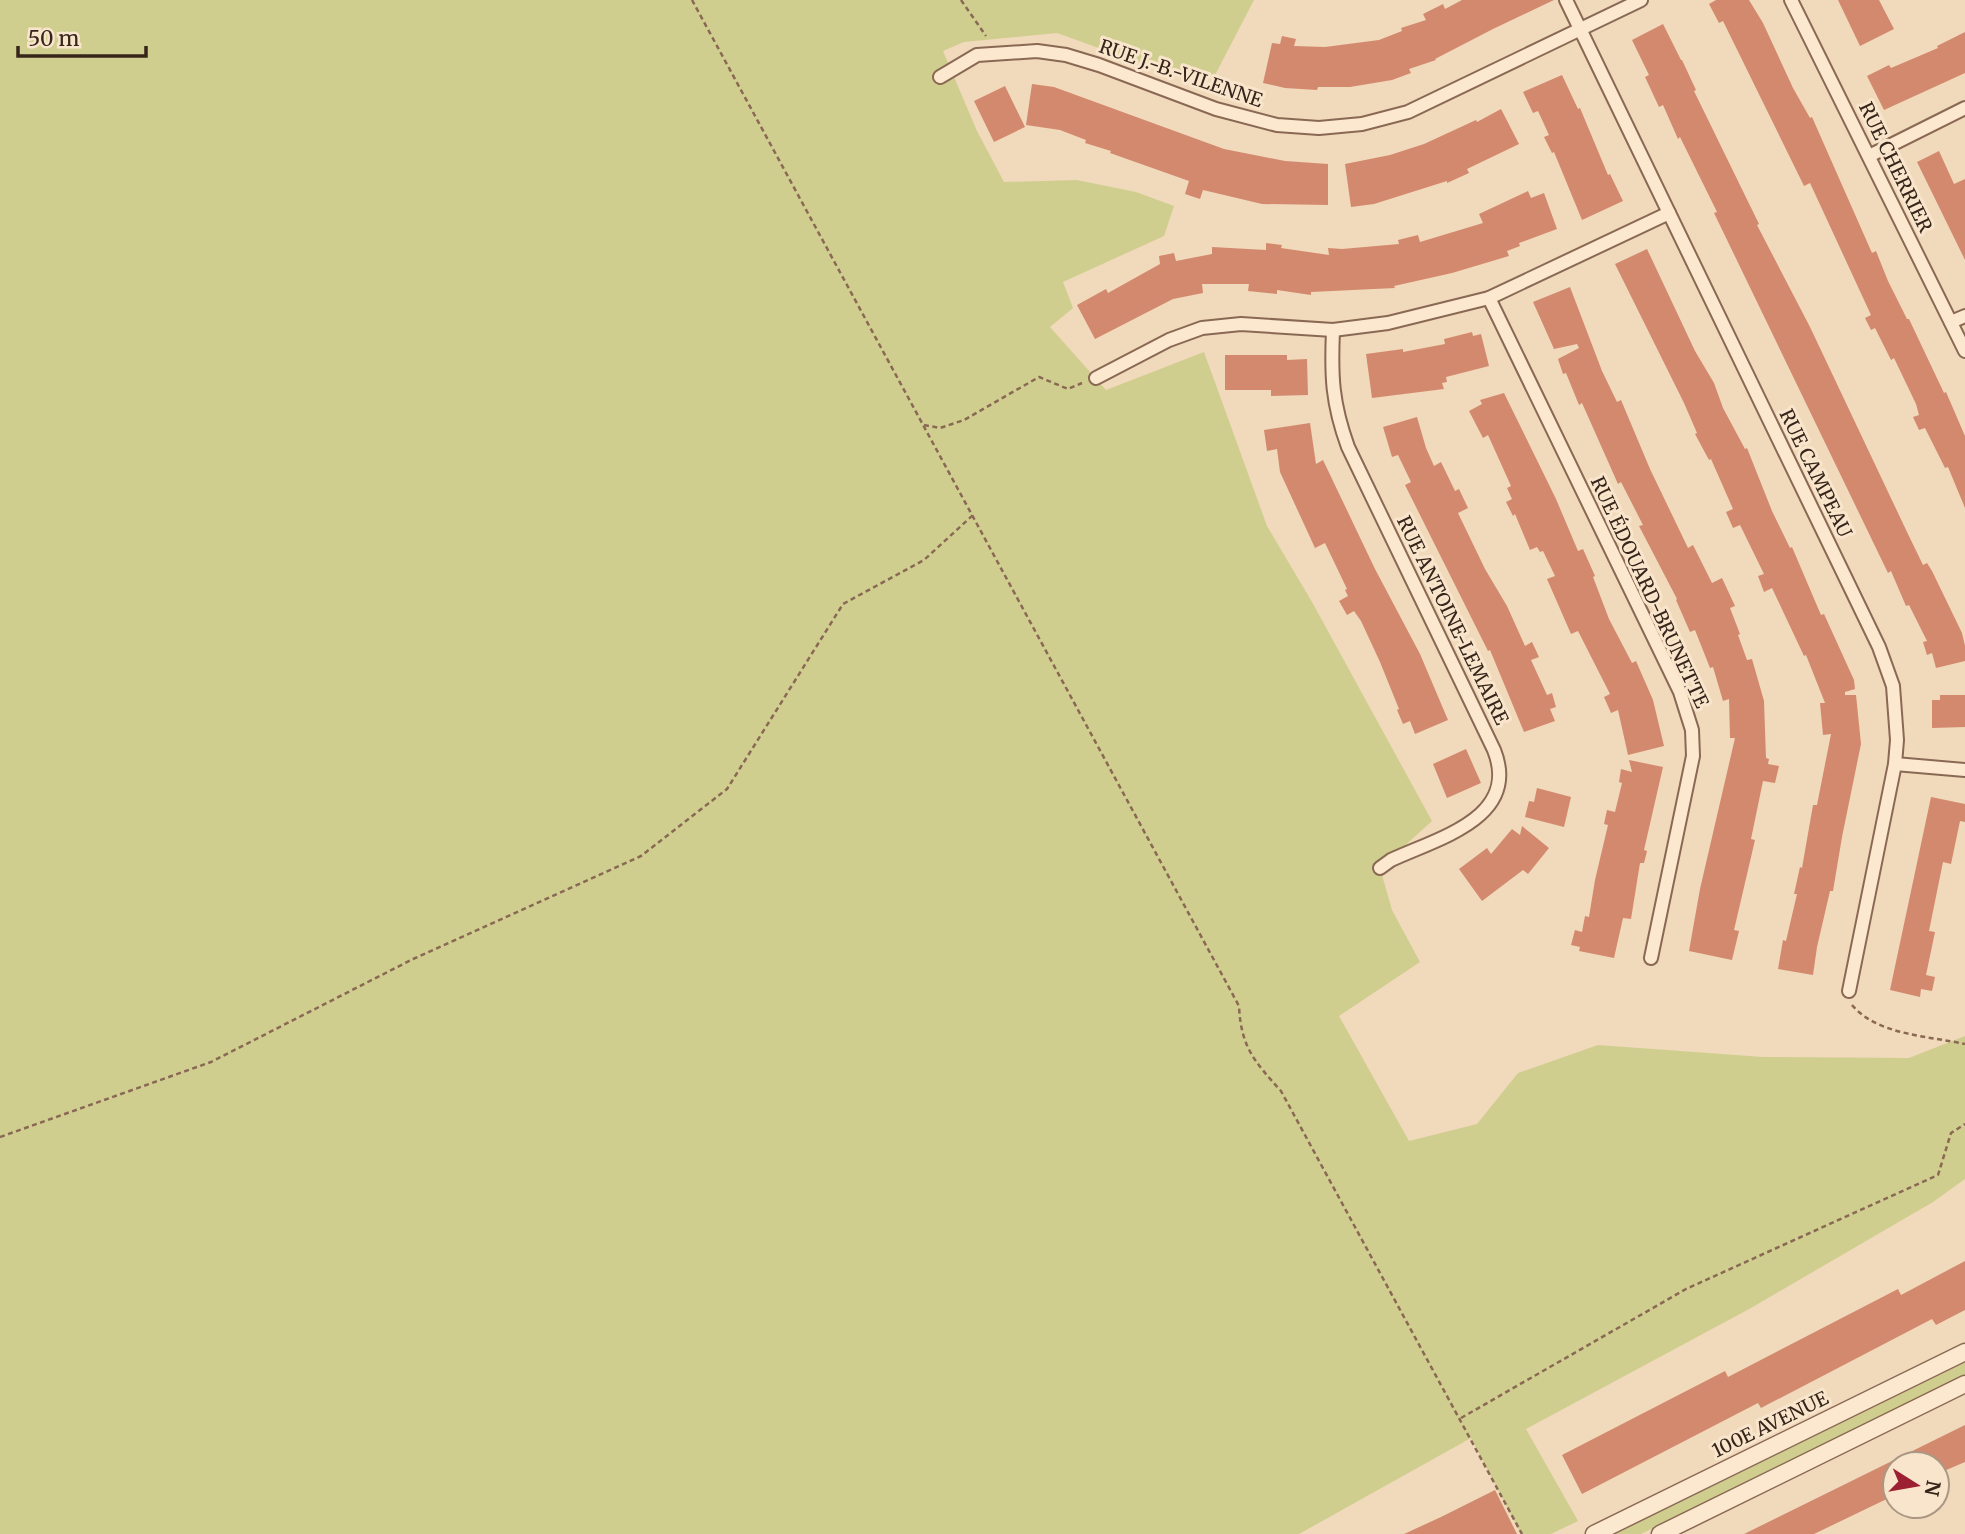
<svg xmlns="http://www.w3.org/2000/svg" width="1965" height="1534" font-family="Merriweather,serif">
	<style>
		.green { fill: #d0ce8f }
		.building { fill: #d3896e }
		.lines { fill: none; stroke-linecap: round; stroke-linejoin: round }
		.minor-casing { stroke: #8a6954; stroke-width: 16 }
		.tertiary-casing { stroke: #8a6954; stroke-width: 19 }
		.path { stroke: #8a6954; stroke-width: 2.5; stroke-dasharray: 5 3.5; stroke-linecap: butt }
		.minor { stroke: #fce8cf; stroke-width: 12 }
		.tertiary { stroke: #fce8cf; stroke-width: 16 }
		.labels { text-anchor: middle; stroke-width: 6; stroke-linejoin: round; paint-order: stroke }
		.street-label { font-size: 19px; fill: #37241a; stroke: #f8e5cb }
	</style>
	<rect width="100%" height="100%" fill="#f1d9bb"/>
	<g class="green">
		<polygon points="0,0 1254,0 1215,75 1182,78 1057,33 964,42 943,51 977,131 1004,182 1077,180 1136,192 1174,206 1164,236 1063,282 1073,308 1050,327 1106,390 1204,352 1267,526 1312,602 1432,821 1380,868 1392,910 1420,962 1339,1016 1409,1141 1477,1124 1518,1073 1598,1045 1763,1057 1909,1058 1965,1036 1965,1179 1933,1202 1751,1308 1526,1429 1578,1521 1551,1534 1521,1534 1471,1438 1299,1534 0,1534"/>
		<polygon points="1965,1362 1965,1375 1641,1534 1615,1534"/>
	</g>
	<g class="building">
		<polygon points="1462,0 1554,0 1493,29 1435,59 1436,60 1409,69 1411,73 1392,80 1350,87 1318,87 1317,90 1285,88 1263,83 1272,43 1280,44 1282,36 1296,39 1294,46 1325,47 1379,40 1402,31 1401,28 1426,20 1423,14 1443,4 1445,9"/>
		<polygon points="1716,0 1749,0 1763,23 1793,88 1810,118 1812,117 1872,253 1876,251 1888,281 1907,319 1909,319 1944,393 1946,392 1965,436 1965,508 1948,467 1945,468 1925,428 1919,430 1913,417 1919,415 1916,404 1894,358 1891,360 1875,328 1871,330 1865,318 1871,315 1810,183 1804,186 1723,21 1719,23 1709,4"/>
		<polygon points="1838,0 1879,0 1894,29 1860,46"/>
		<polygon points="1663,24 1681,60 1682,60 1696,90 1694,91 1759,224 1757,225 1810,327 1907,532 1923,565 1927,563 1932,571 1962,633 1965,646 1965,661 1936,668 1932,653 1927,655 1923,642 1927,641 1909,605 1906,606 1891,571 1888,573 1714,213 1717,212 1680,137 1678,139 1663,105 1659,107 1645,77 1649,75 1632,40"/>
		<polygon points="1965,32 1965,73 1884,110 1867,76 1889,65 1891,68 1938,48 1937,46"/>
		<polygon points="1562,75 1578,109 1580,108 1608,175 1610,174 1623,201 1582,220 1554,152 1552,153 1544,137 1549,135 1538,111 1533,113 1523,92"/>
		<polygon points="1032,84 1054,87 1224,149 1285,161 1328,164 1328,205 1262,204 1203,190 1200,199 1185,194 1189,181 1110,153 1111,151 1085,143 1086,140 1060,130 1026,125"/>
		<polygon points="1005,86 1025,127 994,142 974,101"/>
		<polygon points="1501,109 1519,144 1467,169 1469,173 1447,183 1447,181 1374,204 1351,207 1345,164 1390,155 1424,144 1476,120 1477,122"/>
		<polygon points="1939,151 1954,184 1965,179 1965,260 1917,162"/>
		<polygon points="1528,191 1531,198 1544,193 1557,229 1519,243 1520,246 1507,251 1509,256 1452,273 1394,286 1395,288 1311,292 1311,295 1277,290 1277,294 1248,291 1249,284 1202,284 1203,293 1173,299 1095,339 1077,305 1106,289 1108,293 1160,264 1159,256 1174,253 1176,261 1212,254 1212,247 1266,250 1266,243 1282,245 1281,248 1329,255 1328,248 1342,249 1399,244 1398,240 1418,235 1420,242 1483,223 1479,214"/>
		<polygon points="1647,249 1695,351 1714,383 1723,408 1745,449 1747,448 1772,511 1790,548 1792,547 1821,615 1824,614 1854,680 1855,689 1845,692 1845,695 1856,695 1861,744 1842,837 1833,891 1830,891 1817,947 1813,975 1778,969 1783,940 1786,941 1797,894 1794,894 1800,867 1802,868 1813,805 1817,805 1831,734 1823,735 1820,703 1825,703 1806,655 1804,656 1772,588 1764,592 1758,576 1764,574 1740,525 1733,528 1726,512 1733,509 1711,459 1709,460 1695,434 1697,433 1684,403 1615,264"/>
		<polygon points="1570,287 1602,371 1617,402 1621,400 1650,469 1688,548 1693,545 1712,583 1722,578 1735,606 1730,608 1740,634 1738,635 1747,660 1752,659 1764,701 1766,758 1769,759 1768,764 1779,766 1775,783 1763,781 1751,839 1755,840 1734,930 1739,931 1732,960 1689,951 1700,889 1735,738 1730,738 1729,699 1723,701 1713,667 1710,668 1695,630 1690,632 1676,600 1677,599 1639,526 1643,525 1621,482 1618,484 1582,403 1579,405 1566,373 1563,374 1558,359 1579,348 1577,344 1554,349 1533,302"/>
		<polygon points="1472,332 1473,336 1481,334 1489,366 1446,377 1447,382 1442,383 1444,389 1372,398 1366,354 1403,349 1403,352 1445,344 1444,339"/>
		<polygon points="1225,355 1287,355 1287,360 1307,359 1308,395 1271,396 1271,390 1225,390"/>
		<polygon points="1504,393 1556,499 1578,551 1583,549 1595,576 1593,577 1609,619 1632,663 1636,661 1653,700 1664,746 1628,755 1618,710 1611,713 1604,697 1610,694 1578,631 1571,634 1547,579 1555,576 1543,551 1540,552 1537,547 1530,550 1515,514 1513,516 1506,502 1512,499 1507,488 1511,486 1488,435 1483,438 1469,411 1482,404 1480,400"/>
		<polygon points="1417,417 1426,448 1434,466 1441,462 1455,491 1459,489 1468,508 1458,513 1485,569 1507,606 1525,646 1532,642 1539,657 1531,660 1547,695 1552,693 1556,707 1550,709 1555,721 1524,732 1490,650 1488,651 1405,485 1411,482 1398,455 1392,457 1383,427"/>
		<polygon points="1310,423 1316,464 1323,460 1375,569 1420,654 1448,720 1415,734 1410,721 1403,724 1397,710 1399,709 1380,662 1361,621 1354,611 1347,615 1339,601 1348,596 1345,590 1347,589 1325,543 1315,548 1280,472 1277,449 1267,451 1264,430"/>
		<polygon points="1940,695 1965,695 1965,727 1932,728 1932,700 1940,700"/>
		<polygon points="1466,749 1481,783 1447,798 1433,764"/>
		<polygon points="1629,760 1663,767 1644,850 1647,851 1644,863 1640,863 1631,919 1623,918 1614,958 1579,951 1580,947 1571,945 1575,930 1582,932 1585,916 1589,917 1595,880 1608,825 1604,824 1607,810 1615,812 1622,783 1619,782 1621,769 1632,772"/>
		<polygon points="1537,788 1571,797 1564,827 1525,817 1529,801 1534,802"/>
		<polygon points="1931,797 1965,804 1965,822 1960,821 1951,864 1943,862 1929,931 1935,932 1926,975 1935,977 1932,991 1921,989 1920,997 1890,990"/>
		<polygon points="1522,826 1549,848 1528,874 1523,870 1482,901 1459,869 1487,848 1491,854 1512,829 1520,835"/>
		<polygon points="1965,1261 1965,1310 1936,1325 1932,1319 1761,1408 1758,1403 1582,1494 1562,1455 1725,1371 1728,1377 1898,1289 1901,1295"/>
		<polygon points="1965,1425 1965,1462 1937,1474 1937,1464 1895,1464 1895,1495 1814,1534 1744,1534"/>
		<polygon points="1495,1490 1517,1534 1404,1534 1441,1517"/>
	</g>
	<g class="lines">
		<g class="minor-casing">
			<g id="minor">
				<polyline points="1566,0 1879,647 1893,686 1897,740 1895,764 1849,991"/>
				<polyline points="1791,0 1965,351"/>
				<polyline points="940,77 977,55 1037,51 1066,55 1099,65 1216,109 1277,125 1319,128 1362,124 1408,112 1641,0"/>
				<polyline points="1869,156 1965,108"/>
				<polyline points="1489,298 1680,692 1692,730 1693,756 1651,958"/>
				<polyline points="1951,322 1965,316"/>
				<path d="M1333,330C1331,376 1332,403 1348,447L1494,750C1521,818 1438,838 1391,860L1380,868"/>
				<polyline points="1096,378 1169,340 1202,328 1241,324 1333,330 1388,323 1489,298 1669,213"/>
				<polyline points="1895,764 1965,770"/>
			</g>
		</g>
		<g class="tertiary-casing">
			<g id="tertiary">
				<polyline points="1594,1534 1965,1352"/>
				<polyline points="1660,1534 1965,1384"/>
			</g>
		</g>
		<g class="path">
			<path d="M692,0L1239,1006C1241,1047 1254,1061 1281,1091L1522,1534"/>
			<polyline points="961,0 986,36"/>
			<polyline points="924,425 940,428 964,420 1039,377 1068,389 1082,383"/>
			<path d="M1852,1005C1877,1035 1928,1036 1965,1044"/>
			<polyline points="0,1137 211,1062 413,959 641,856 727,789 843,604 924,560 973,515"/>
			<polyline points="1461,1418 1686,1289 1938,1175 1951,1133 1965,1124"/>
		</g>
		<use href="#minor" class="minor"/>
		<use href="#tertiary" class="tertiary"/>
	</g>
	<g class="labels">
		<g class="street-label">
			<text transform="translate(1181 73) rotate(19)" y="7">RUE J.-B.-VILENNE</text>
			<text transform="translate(1896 167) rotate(64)" y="7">RUE CHERRIER</text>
			<text transform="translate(1816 473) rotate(64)" y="7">RUE CAMPEAU</text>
			<text transform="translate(1650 592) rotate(65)" y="7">RUE ÉDOUARD-BRUNETTE</text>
			<text transform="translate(1453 620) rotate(64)" y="7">RUE ANTOINE-LEMAIRE</text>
			<text transform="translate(1770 1424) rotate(-26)" y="7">100E AVENUE</text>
		</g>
	</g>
	<g transform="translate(1916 1485) rotate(101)"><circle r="33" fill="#f8e5cb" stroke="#ab9884" stroke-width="2"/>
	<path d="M0-5L12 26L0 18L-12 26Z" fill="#9d1f32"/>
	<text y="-10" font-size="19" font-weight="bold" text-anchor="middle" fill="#37241a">N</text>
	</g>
	<path d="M18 46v10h128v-10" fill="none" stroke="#37241a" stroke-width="3.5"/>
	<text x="28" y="46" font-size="21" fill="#37241a" stroke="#f8e5cb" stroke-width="5" paint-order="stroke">50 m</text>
</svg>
